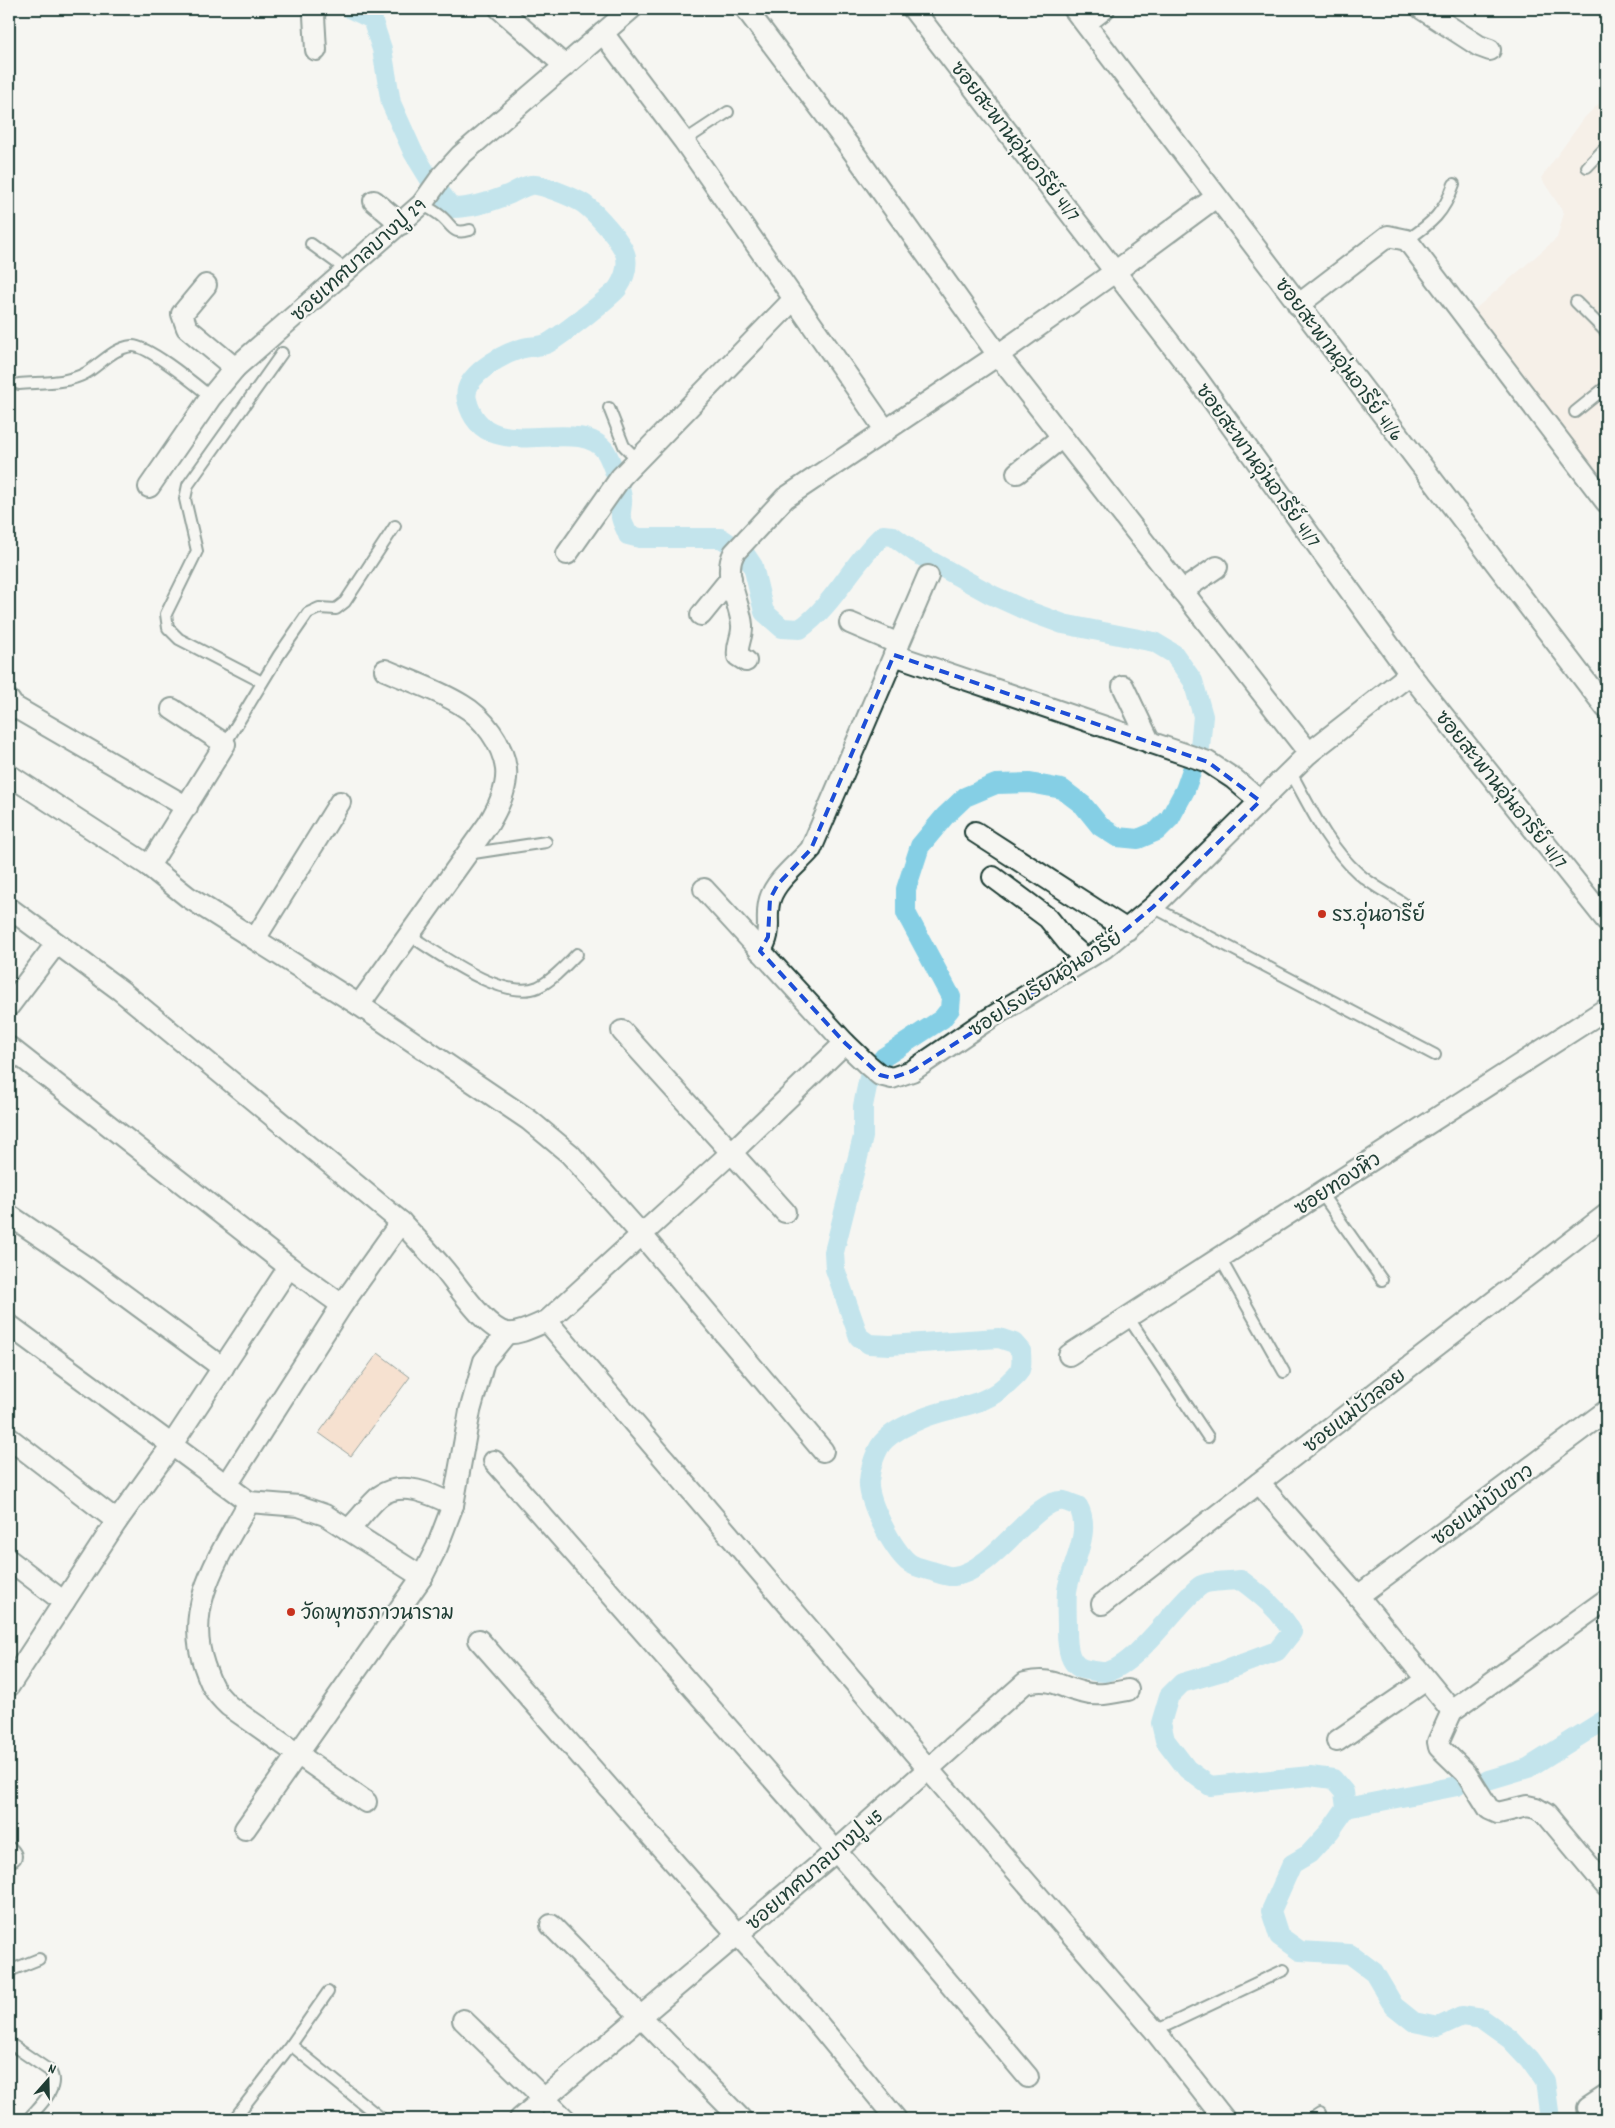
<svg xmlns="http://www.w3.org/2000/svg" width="1615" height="2128" font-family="Dekko,'Playpen Sans Thai',sans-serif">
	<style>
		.built { fill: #f6e8dc }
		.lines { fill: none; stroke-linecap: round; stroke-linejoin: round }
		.canal { stroke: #85cfe5; stroke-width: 20 }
		.building { fill: #f7c7a7; stroke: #1f3d34 }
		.service-casing { stroke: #1f3d34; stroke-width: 14 }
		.minor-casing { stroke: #1f3d34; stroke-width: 24 }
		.service { stroke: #f6f6f2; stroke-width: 10 }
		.minor { stroke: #f6f6f2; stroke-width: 20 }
		.marked { fill: none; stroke: #1d4ed8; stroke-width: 4; stroke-dasharray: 10 6; stroke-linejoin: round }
		.poi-dot { fill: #c8321e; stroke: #f6f6f2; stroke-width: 2 }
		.labels { text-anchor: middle; stroke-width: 4.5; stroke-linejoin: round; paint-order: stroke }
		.street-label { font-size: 20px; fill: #1f3d34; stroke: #f6f6f2 }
		.poi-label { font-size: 20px; fill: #1f3d34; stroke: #f6f6f2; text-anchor: start }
	</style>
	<rect width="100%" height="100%" fill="#f6f6f2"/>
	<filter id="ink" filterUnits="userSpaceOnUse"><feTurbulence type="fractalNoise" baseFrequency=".02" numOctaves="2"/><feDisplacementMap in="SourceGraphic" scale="10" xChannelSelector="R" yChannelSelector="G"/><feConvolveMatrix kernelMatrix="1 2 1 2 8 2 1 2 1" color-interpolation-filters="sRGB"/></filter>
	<g filter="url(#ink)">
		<polygon class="built" points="1606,97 1606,498 1467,316 1557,238 1564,213 1541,178 1585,117"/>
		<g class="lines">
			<g class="canal">
				<path d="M351,9L372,19L382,49L391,103L413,152L429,178L452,208C473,208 491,202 510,194C516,191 524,186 531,185C540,183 575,198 584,204C596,213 623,242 626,257C628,269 624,279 618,288C612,296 556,340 546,344C538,347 528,346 520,349C502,355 461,376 467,400C484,471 577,411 606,452C611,460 621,489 622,498C623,505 620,511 621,517C622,523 626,529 628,535L640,538H721L745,554L753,566L764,612L782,628L800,629C834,605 852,563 883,535L893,536L916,553L992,595L1025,610L1063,624L1154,642L1174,654L1193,681L1203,716L1200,747L1185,790L1170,818L1157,831L1138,839L1117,837L1100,826L1083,805L1062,789L1030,783L996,784L965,797L945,816L920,846L906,889V913L951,997L950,1009L942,1019L884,1057L869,1077L863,1106V1137L834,1252L835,1269L859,1337L869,1344L890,1345L999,1338L1014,1343L1021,1351C1021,1356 1022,1361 1021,1366C1020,1373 1015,1376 1010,1381C984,1409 953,1405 921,1419C909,1424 895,1430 885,1440C876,1448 870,1469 869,1481C867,1501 893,1549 908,1562C914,1567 925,1569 932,1571C938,1573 948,1577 954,1576C994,1572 1035,1497 1064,1501C1069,1502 1074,1505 1078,1506C1093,1532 1071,1564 1067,1591C1066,1603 1067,1617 1067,1629C1067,1646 1068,1669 1089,1670C1094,1671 1100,1672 1105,1672C1136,1667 1175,1605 1200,1586C1206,1581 1232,1581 1241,1580C1261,1595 1280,1610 1292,1632L1277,1651L1223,1671L1182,1683L1169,1696L1161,1723L1165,1740L1187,1769L1210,1786L1310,1776L1333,1779L1344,1792L1346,1808L1330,1831L1309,1854L1292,1864L1271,1911L1279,1936L1300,1951L1350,1954L1374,1972L1394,2006L1414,2022L1438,2027L1462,2016L1482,2019L1510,2039L1529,2059L1545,2081L1550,2119"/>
				<polyline points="1488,1780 1528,1768 1606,1719"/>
				<polyline points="1346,1808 1457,1786"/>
			</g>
		</g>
		<polygon class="building" points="378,1353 410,1377 351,1456 319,1433"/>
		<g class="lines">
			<g class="service-casing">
				<g id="service">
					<polyline points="684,141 728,112"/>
					<polyline points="1587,167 1606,147"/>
					<path d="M422,204C428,208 437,212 443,218C453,227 453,235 470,230"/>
					<path d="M1407,240C1432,223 1444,213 1454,184"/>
					<polyline points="311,244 348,271"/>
					<polyline points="1576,302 1606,332"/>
					<path d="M19,384C41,382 66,384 86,373C101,364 113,348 132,346C148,345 196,385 211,397"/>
					<polyline points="609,408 624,446 637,459"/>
					<polyline points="1575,412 1606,387"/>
					<polyline points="262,682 179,639 168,628 166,614 197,551 185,499 188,485 282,353"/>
					<polyline points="225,744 279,655 308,613 319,608 336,609 345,602 395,526"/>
					<path d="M1290,771C1310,807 1327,845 1358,873C1371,885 1388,893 1403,903"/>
					<polyline points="467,854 546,842"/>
					<polyline points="1153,907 1435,1055"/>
					<path d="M409,935C438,953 503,1002 538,987C553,980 566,965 577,954"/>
					<polyline points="1321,1193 1382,1280"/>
					<polyline points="1220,1258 1284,1372"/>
					<polyline points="1128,1317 1208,1437"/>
					<polyline points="9,1971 39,1959"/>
					<polyline points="1155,2031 1284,1970"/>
					<path d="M9,2043L50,2071C61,2088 39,2106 28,2119"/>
					<polyline points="291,2045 328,1992"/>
					<polyline points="234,2119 291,2045 382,2119"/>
					<polyline points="1311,2119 1320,2113"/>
				</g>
			</g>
			<g class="minor-casing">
				<g id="minor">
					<polyline points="316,9 314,16 316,50"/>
					<polyline points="500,9 565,66"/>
					<polyline points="746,9 852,150 998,355 1309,753"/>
					<polyline points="913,9 1196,377 1410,674 1606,920"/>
					<polyline points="1074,9 1606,708"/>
					<polyline points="1422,9 1479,46 1490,50"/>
					<polyline points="1086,23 1104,9"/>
					<polyline points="603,33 684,141 886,431"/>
					<polyline points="374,201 401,224"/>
					<polyline points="206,285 182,314 187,328 235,368"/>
					<polyline points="1298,305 1388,236 1407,240 1606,502"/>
					<polyline points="1017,473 1061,438"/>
					<polyline points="149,487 211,397 235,368 422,204 442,176 461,155 631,9"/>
					<polyline points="567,554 621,477 794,299"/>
					<polyline points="1182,591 1217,567"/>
					<polyline points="701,615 731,578"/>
					<polyline points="850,623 899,644"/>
					<polyline points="894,655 1208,762 1234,779 1260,801"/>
					<path d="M746,661L738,656C736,645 743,637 742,625C740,602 722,576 734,553L785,498L998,355L1116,271L1216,197"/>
					<polyline points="1123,686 1150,743"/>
					<polyline points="9,700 13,706 187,807"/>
					<polyline points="9,775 149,866 188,897 359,1005 529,1120 570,1154 641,1234 823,1451"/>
					<polyline points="975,832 1127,930"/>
					<polyline points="149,866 225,744 172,709"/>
					<polyline points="993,877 1048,918 1069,944 1086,959"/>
					<polyline points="704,889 845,1043 868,1065 880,1075 892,1078 912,1071 987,1020 1104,948 1153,907 1309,753 1410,674"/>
					<path d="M9,908L120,990L401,1222C415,1237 429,1252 442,1267C457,1284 485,1329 507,1333C519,1335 536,1325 547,1321L732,1152L845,1043"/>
					<polyline points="255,939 340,802"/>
					<path d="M760,951C774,932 764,919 770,899C776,880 798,864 811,849L928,576"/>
					<path d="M359,1005L489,823C498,808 508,788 506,769C503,744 483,717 462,705C438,690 410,681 385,670"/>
					<polyline points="9,1006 56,944"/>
					<polyline points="622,1031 785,1212"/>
					<polyline points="9,1047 289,1267 342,1305"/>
					<polyline points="9,1215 86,1267 223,1368"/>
					<polyline points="547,1321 929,1770 1155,2031 1224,2119"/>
					<polyline points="9,1325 249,1502 299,1506 325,1515 422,1577"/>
					<polyline points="1069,1355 1606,1009"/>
					<polyline points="9,1438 117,1521"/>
					<polyline points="494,1461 877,1898 1028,2077"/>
					<polyline points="1259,1483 1358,1596 1452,1711"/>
					<polyline points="227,1485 342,1305 401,1222"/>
					<path d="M249,1502C222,1553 183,1604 204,1665C211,1685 213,1691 229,1706L366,1802"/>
					<path d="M348,1530C359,1520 369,1505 380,1496C402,1480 432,1494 453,1505"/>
					<polyline points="9,1560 64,1602"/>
					<polyline points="1358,1596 1606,1411"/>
					<polyline points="1606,1600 1452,1711 1438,1742 1439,1747 1467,1774 1489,1809 1498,1813 1527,1806 1536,1808 1546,1814 1606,1886"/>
					<polyline points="1102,1604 1606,1215"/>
					<polyline points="479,1640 738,1935 811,2015 896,2119"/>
					<polyline points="9,1686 117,1521 171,1446 289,1267"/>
					<polyline points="1337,1741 1426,1680"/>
					<polyline points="245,1829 422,1577 437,1547 453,1505 470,1411 484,1361 507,1333"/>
					<polyline points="9,1853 11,1856"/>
					<polyline points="551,1925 741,2119"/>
					<polyline points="463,2020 565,2119"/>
					<polyline points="1588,2108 1606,2096"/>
					<path d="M520,2119L836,1851L1025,1683C1052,1677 1057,1686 1081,1692C1097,1697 1112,1693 1128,1690"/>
				</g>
			</g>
			<use href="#service" class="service"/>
			<use href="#minor" class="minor"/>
		</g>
	</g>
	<path d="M0 0H1615V2128H0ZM894,655L1208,762L1260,801L1153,907L1104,948L912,1071L892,1078L880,1075L845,1043L760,951L768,937L770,899L778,884L811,849Z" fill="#f6f6f2" fill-opacity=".55" fill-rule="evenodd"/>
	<path class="marked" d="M894,655L1208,762L1260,801L1153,907L1104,948L912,1071L892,1078L880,1075L845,1043L760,951L768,937L770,899L778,884L811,849Z"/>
	<g class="poi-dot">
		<circle cx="1322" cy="914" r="5"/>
		<circle cx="291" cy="1612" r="5"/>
	</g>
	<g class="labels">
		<g class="street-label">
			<text transform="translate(1016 141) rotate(52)" y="7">ซอยสะพานอุ่นอารีย์ 41/7</text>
			<text transform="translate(358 259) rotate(-42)" y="7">ซอยเทศบาลบางปู 29</text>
			<text transform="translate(1340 359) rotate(53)" y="7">ซอยสะพานอุ่นอารีย์ 41/6</text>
			<text transform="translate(1259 465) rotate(54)" y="7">ซอยสะพานอุ่นอารีย์ 41/7</text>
			<text transform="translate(1502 789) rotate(51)" y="7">ซอยสะพานอุ่นอารีย์ 41/7</text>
			<text transform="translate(1045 983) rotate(-33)" y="7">ซอยโรงเรียนอุ่นอารีย์</text>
			<text transform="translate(1337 1183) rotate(-33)" y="7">ซอยทองหิว</text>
			<text transform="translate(1354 1410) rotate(-38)" y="7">ซอยแม่บัวลอย</text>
			<text transform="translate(1482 1504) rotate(-37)" y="7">ซอยแม่บับขาว</text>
			<text transform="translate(814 1869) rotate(-41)" y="7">ซอยเทศบาลบางปู 45</text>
		</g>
		<g class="poi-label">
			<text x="1332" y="921">รร.อุ่นอารีย์</text>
			<text x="301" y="1619">วัดพุทธภาวนาราม</text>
		</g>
	</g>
	<rect width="1615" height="2128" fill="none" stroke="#f6f6f2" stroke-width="30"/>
	<rect x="15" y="15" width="1585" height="2098" fill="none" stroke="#1f3d34" stroke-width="2" filter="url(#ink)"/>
	<g transform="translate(48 2080) rotate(20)" stroke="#f6f6f2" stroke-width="4" paint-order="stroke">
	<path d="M0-4L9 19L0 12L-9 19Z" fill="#1f3d34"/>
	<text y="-8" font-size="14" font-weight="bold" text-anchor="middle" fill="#1f3d34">N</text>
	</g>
</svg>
